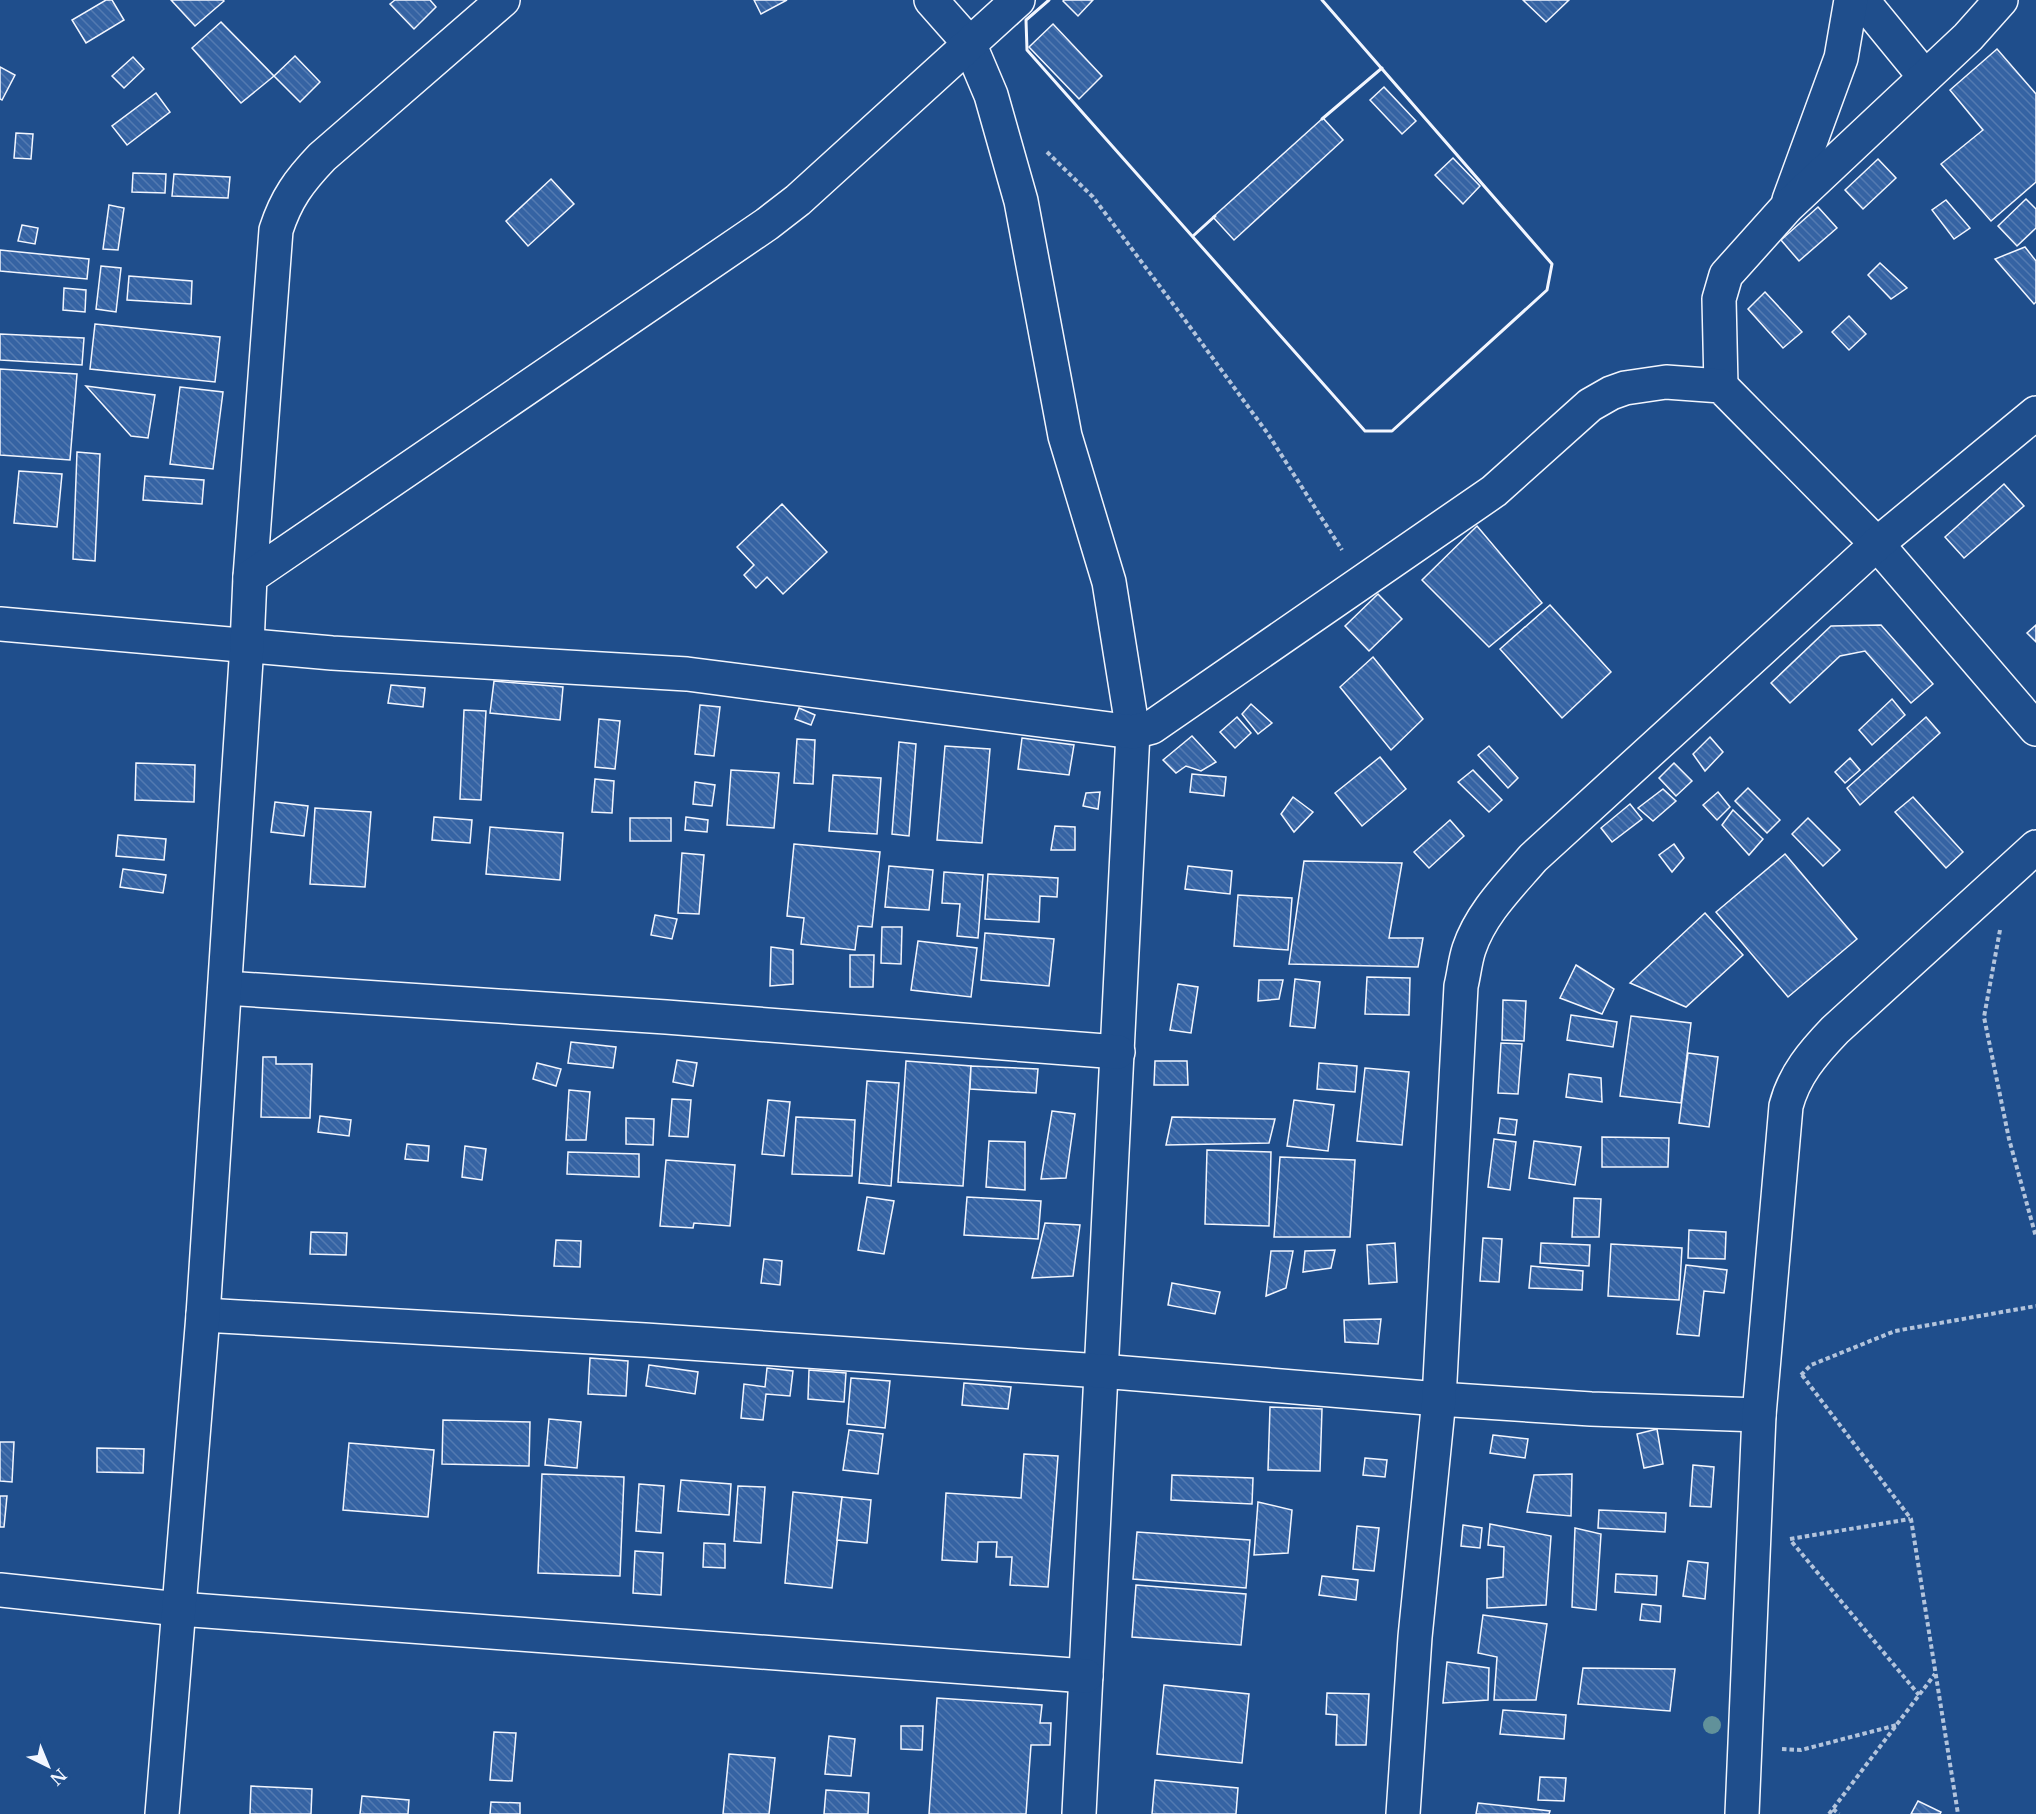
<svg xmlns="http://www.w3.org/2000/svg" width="2036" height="1814" font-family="'Libre Baskerville',serif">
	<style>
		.building { fill: url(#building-back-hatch); stroke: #f2f6ff; stroke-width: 1.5 }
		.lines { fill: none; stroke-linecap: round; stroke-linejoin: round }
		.street-casing { stroke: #f2f6ff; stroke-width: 36 }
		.path { stroke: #b3c4dc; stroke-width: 4; stroke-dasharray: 4.5 3; stroke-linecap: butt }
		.street { stroke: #1f4e8c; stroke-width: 33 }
		.wall { stroke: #f2f6ff; stroke-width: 3 }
		.tree { fill: #61919a }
	</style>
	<defs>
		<pattern id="building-back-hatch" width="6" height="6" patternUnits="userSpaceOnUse" patternTransform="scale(1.5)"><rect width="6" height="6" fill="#3563a3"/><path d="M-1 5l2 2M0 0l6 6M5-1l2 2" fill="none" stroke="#537ab1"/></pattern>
	</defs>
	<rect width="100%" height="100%" fill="#1f4e8c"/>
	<g class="building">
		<polygon points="106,0 112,0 124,20 86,43 72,20"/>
		<polygon points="171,0 223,0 224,1 195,26"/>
		<polygon points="395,0 430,0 436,7 414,29 390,4"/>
		<polygon points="754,0 787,0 761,14"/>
		<polygon points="1064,0 1093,0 1078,16 1063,1"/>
		<polygon points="1523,0 1569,0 1546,22"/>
		<polygon points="221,22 274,76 241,103 192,48"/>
		<polygon points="1053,24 1102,76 1079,99 1029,47"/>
		<polygon points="1997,49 2036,94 2036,182 1991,221 1941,164 1983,130 1950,90"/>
		<polygon points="295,56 320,82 300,102 274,76"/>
		<polygon points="133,57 144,69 124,88 112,76"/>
		<polygon points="0,67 15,75 2,100 0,99"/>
		<polygon points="1384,87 1416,121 1402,134 1370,100"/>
		<polygon points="156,93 170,112 127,145 112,126"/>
		<polygon points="1323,118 1343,140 1234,240 1213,217"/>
		<polygon points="16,133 33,134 31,159 14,158"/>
		<polygon points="1453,158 1480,186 1463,204 1435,175"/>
		<polygon points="1878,159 1896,178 1863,209 1845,190"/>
		<polygon points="133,173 166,174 165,193 132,192"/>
		<polygon points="174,174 230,177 228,198 172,196"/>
		<polygon points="551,179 574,204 528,246 506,221"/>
		<polygon points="2026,199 2036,209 2036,228 2017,246 1998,226"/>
		<polygon points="1946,200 1970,228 1954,239 1932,210"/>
		<polygon points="109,205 124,208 118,250 103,249"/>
		<polygon points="1818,207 1837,228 1799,261 1781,240"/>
		<polygon points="22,225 38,228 35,244 18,241"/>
		<polygon points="2025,247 2036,261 2036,302 2034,304 1995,259"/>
		<polygon points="0,250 89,259 87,279 0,271"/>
		<polygon points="1880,263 1907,288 1891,299 1868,275"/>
		<polygon points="101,266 121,268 116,312 96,309"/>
		<polygon points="129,276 192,281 191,304 127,300"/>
		<polygon points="64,288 86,290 85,312 63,310"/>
		<polygon points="1765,292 1802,332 1783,348 1748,309"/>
		<polygon points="1849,316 1866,334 1849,350 1832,332"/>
		<polygon points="95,324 220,337 215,382 90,369"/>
		<polygon points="0,334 84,338 82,365 0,360"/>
		<polygon points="0,369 77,374 70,460 0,455"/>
		<polygon points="86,386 155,395 148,438 131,436"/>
		<polygon points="180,387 223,392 213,469 170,464"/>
		<polygon points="77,452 100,454 95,561 73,559"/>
		<polygon points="19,471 62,474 57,527 14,523"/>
		<polygon points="145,476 204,480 202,504 143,500"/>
		<polygon points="2004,484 2024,506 1964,558 1945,537"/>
		<polygon points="782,504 827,552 783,594 767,577 756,588 744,575 754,565 737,547"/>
		<polygon points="1477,526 1542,603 1489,647 1422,580"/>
		<polygon points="1378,594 1402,619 1369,651 1345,626"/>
		<polygon points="1550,605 1611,672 1562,718 1500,649"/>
		<polygon points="1881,625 1933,684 1911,703 1865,651 1840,656 1790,703 1771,683 1831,626"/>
		<polygon points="2036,625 2036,642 2027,633"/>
		<polygon points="1373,657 1423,719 1391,750 1340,687"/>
		<polygon points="494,681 563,687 560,720 490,713"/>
		<polygon points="391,685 425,688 423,707 388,703"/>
		<polygon points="1892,699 1905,715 1872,745 1859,730"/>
		<polygon points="1251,704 1272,723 1258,734 1242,714"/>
		<polygon points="700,705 720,707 714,756 695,754"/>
		<polygon points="799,708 815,715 811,725 795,719"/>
		<polygon points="464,710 486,711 481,800 460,799"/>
		<polygon points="1237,717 1251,733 1235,748 1220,732"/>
		<polygon points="1926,717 1940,733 1860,805 1847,788"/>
		<polygon points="599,719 620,721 615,769 595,767"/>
		<polygon points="1192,736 1216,762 1201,771 1186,766 1176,773 1163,760"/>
		<polygon points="1710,737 1723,752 1705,771 1693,754"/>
		<polygon points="1022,738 1074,745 1069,775 1018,769"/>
		<polygon points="797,739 815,740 813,784 794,783"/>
		<polygon points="899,742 916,744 909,836 892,834"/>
		<polygon points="945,746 990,749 982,843 937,840"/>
		<polygon points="1489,746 1518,778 1508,788 1478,755"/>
		<polygon points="1380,757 1406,789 1362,826 1335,793"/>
		<polygon points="1850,758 1860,770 1845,783 1835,772"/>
		<polygon points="136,763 195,765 194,802 135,800"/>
		<polygon points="1674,763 1692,781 1676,796 1659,778"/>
		<polygon points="731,770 779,773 774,828 727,825"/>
		<polygon points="1473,770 1502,800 1489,812 1458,782"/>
		<polygon points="1192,774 1226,777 1224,796 1190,792"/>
		<polygon points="833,775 881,778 877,834 829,831"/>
		<polygon points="595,779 614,781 612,813 592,812"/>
		<polygon points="695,782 715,785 712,806 693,804"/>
		<polygon points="1748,788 1780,820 1767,833 1735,801"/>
		<polygon points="1663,789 1676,801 1653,821 1638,808"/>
		<polygon points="1100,792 1098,809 1083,806 1086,793"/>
		<polygon points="1718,792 1730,807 1717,820 1703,805"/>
		<polygon points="1293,797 1313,812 1294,832 1281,814"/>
		<polygon points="1913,797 1963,852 1946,868 1895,812"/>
		<polygon points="275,802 308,806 304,836 271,832"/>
		<polygon points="1630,804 1642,819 1612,842 1601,828"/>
		<polygon points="315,808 371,812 365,887 310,884"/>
		<polygon points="1733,810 1763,839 1749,855 1722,825"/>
		<polygon points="434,817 472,820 470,843 432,840"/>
		<polygon points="686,817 708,820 707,832 685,830"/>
		<rect x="630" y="818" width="41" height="23"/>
		<polygon points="1808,818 1840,850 1823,866 1792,834"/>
		<polygon points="1450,820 1464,836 1429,868 1414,852"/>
		<polygon points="1055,826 1075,827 1075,850 1051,850"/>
		<polygon points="490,827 563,833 560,880 486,874"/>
		<polygon points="118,835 166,839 164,860 116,856"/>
		<polygon points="794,844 880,852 872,927 858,926 855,950 801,944 804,918 787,916"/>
		<polygon points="1674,844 1684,858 1672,872 1659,855"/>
		<polygon points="682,853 704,855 699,914 678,913"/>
		<polygon points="1785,854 1857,939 1788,997 1716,912"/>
		<polygon points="1304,861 1402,863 1389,938 1423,938 1418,967 1289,964"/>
		<polygon points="889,866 933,870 929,910 885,907"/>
		<polygon points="1188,866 1232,871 1230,894 1185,889"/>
		<polygon points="123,869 166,875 163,893 120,887"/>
		<polygon points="944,872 983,875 978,938 957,936 960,904 942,903"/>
		<polygon points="988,874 1058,878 1057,897 1040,896 1039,922 985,919"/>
		<polygon points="1238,895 1292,898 1288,950 1234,946"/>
		<polygon points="1705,913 1743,955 1686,1007 1630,983"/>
		<polygon points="655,915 677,919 672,939 651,935"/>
		<polygon points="882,927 902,927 901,964 881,963"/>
		<polygon points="985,933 1054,939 1049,986 981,980"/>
		<polygon points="918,941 977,948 971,997 911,990"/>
		<polygon points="771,947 793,950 793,984 770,986"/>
		<polygon points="850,955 874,955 873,987 850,987"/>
		<polygon points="1576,965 1614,989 1602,1014 1560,998"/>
		<polygon points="1367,977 1410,978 1409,1015 1365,1014"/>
		<polygon points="1295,979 1320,982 1315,1028 1290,1026"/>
		<polygon points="1259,980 1283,980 1279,999 1258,1001"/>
		<polygon points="1178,984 1198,987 1191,1033 1170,1030"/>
		<polygon points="1503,1000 1526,1001 1524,1041 1502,1040"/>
		<polygon points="1571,1015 1617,1022 1613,1047 1567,1040"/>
		<polygon points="1631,1016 1691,1023 1681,1103 1620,1096"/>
		<polygon points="571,1042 616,1047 613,1068 568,1063"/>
		<polygon points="1501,1043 1522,1044 1518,1094 1498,1093"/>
		<polygon points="1688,1053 1718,1057 1709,1127 1679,1123"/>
		<polygon points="263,1057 276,1057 276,1064 312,1064 310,1118 261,1117"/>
		<polygon points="677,1060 697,1063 693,1086 673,1082"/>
		<polygon points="906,1061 971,1066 963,1186 898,1182"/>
		<polygon points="1155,1061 1187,1061 1188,1085 1154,1085"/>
		<polygon points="537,1063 561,1069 556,1086 533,1079"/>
		<polygon points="1319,1063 1357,1066 1355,1092 1317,1089"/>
		<polygon points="971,1066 1038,1069 1036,1093 970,1089"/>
		<polygon points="1365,1068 1409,1072 1402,1145 1357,1141"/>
		<polygon points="1569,1074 1601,1078 1602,1102 1566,1097"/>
		<polygon points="867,1081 899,1083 891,1186 859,1183"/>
		<polygon points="569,1090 590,1092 586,1140 566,1140"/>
		<polygon points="672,1099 691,1100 688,1137 669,1136"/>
		<polygon points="768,1100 790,1102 784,1156 762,1154"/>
		<polygon points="1294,1100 1334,1105 1328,1151 1287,1146"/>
		<polygon points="1052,1111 1075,1114 1066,1178 1041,1179"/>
		<polygon points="320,1116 351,1120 349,1136 318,1132"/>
		<polygon points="796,1117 855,1120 852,1176 792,1174"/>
		<polygon points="1172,1117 1275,1119 1269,1143 1166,1145"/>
		<polygon points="626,1118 654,1119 653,1145 626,1144"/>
		<polygon points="1500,1118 1517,1120 1515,1135 1498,1133"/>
		<polygon points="1602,1137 1669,1138 1668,1167 1602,1167"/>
		<polygon points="1494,1139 1516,1142 1510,1190 1488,1187"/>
		<polygon points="989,1141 1025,1142 1025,1190 986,1187"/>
		<polygon points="1534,1141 1581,1147 1575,1185 1529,1178"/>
		<polygon points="407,1144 429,1146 428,1161 405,1159"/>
		<polygon points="465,1146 486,1149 482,1180 462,1177"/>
		<polygon points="1207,1150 1271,1152 1269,1226 1205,1224"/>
		<polygon points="568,1152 639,1154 639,1177 567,1174"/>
		<polygon points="1280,1157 1355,1160 1350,1237 1274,1237"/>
		<polygon points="666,1160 735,1165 730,1226 694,1223 693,1228 660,1226"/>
		<polygon points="867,1197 894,1201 884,1254 858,1250"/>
		<polygon points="967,1197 1041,1201 1038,1239 964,1235"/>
		<polygon points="1574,1198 1601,1199 1599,1237 1572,1237"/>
		<polygon points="1045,1223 1080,1225 1073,1276 1032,1278"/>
		<polygon points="1689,1230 1726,1232 1725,1259 1688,1258"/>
		<polygon points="311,1232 347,1233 346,1255 310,1254"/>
		<polygon points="1483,1238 1502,1239 1499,1282 1480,1281"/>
		<polygon points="556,1240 581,1241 580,1267 554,1266"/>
		<polygon points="1395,1243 1397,1282 1369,1284 1367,1245"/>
		<polygon points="1541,1243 1590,1245 1589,1266 1540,1263"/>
		<polygon points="1611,1244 1682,1248 1679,1300 1608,1296"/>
		<polygon points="1335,1250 1331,1268 1303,1272 1305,1251"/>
		<polygon points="1271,1251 1293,1251 1286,1288 1266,1296"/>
		<polygon points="764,1259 782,1261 780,1285 761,1283"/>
		<polygon points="1686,1265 1727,1270 1724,1293 1704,1291 1699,1336 1677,1334"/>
		<polygon points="1531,1266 1583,1271 1582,1290 1529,1288"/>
		<polygon points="1172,1283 1220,1292 1215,1314 1168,1305"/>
		<polygon points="1381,1319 1378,1344 1345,1342 1344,1320"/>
		<polygon points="590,1358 628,1361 626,1396 588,1394"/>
		<polygon points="649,1365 698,1372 695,1394 646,1386"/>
		<polygon points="767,1368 793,1371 790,1396 766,1394 763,1420 741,1418 744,1384 765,1387"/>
		<polygon points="809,1370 846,1373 844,1402 808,1399"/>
		<polygon points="851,1378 890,1381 885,1428 847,1424"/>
		<polygon points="964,1383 1011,1387 1008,1409 962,1405"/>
		<polygon points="1270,1407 1322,1409 1320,1471 1268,1470"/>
		<polygon points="549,1419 581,1422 577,1468 545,1465"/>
		<polygon points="443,1420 530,1422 529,1466 442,1464"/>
		<polygon points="1657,1429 1663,1464 1644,1468 1637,1434"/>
		<polygon points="849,1430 883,1434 878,1474 843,1470"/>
		<polygon points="1493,1435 1528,1439 1525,1458 1490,1453"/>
		<polygon points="0,1442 14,1442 12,1482 0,1481"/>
		<polygon points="349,1443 434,1450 428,1517 343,1510"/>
		<polygon points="97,1448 144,1449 143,1473 97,1472"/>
		<polygon points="1024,1454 1058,1456 1048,1587 1010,1585 1012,1557 996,1557 997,1542 978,1542 977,1562 942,1560 946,1493 1021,1498"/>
		<polygon points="1365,1458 1387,1460 1385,1477 1363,1475"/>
		<polygon points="1693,1465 1714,1467 1711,1507 1690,1506"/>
		<polygon points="542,1474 624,1477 620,1576 538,1573"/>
		<polygon points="1572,1474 1571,1516 1527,1512 1534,1475"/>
		<polygon points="1172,1475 1253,1478 1252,1504 1171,1500"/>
		<polygon points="681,1480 731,1484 729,1515 678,1511"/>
		<polygon points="639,1484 664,1486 661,1533 636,1531"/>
		<polygon points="738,1486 765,1487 761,1543 734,1541"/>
		<polygon points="793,1492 842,1497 832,1588 785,1583"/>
		<polygon points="0,1496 7,1496 4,1527 0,1527"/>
		<polygon points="842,1497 871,1500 867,1543 837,1540"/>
		<polygon points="1258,1502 1292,1510 1288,1553 1254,1555"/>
		<polygon points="1599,1510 1666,1513 1665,1532 1598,1528"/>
		<polygon points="1490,1524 1551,1536 1546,1605 1487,1608 1487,1579 1503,1577 1504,1547 1488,1545"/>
		<polygon points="1463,1525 1482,1528 1480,1548 1461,1546"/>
		<polygon points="1357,1526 1379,1528 1374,1571 1353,1569"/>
		<polygon points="1575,1528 1601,1534 1596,1610 1572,1607"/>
		<polygon points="1137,1532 1250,1540 1246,1588 1133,1579"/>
		<polygon points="704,1543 725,1544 725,1568 703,1567"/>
		<polygon points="635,1551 663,1553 661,1595 633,1593"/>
		<polygon points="1688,1561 1708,1563 1705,1599 1683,1596"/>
		<polygon points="1616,1574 1657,1576 1656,1595 1615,1592"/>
		<polygon points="1322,1576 1358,1580 1356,1600 1319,1595"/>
		<polygon points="1136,1585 1246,1594 1241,1645 1132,1637"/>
		<polygon points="1642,1604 1661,1606 1660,1622 1640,1620"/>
		<polygon points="1483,1615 1547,1624 1536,1700 1494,1700 1497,1657 1478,1653"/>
		<polygon points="1447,1662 1489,1668 1488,1700 1443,1703"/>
		<polygon points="1583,1668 1675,1669 1670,1711 1578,1704"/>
		<polygon points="1164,1685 1249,1694 1242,1763 1157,1754"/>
		<polygon points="1327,1693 1369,1694 1366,1745 1336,1745 1337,1715 1326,1714"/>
		<polygon points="937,1698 1042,1705 1040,1723 1051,1723 1050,1745 1031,1745 1026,1814 929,1814"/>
		<polygon points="1503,1710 1566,1715 1564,1739 1500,1734"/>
		<polygon points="901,1726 923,1726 922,1750 901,1749"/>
		<polygon points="494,1732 516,1733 512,1781 490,1780"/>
		<polygon points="829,1736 855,1739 851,1776 825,1774"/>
		<polygon points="729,1754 775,1758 769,1814 723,1814"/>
		<polygon points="1540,1777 1566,1778 1564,1801 1538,1800"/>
		<polygon points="1155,1780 1238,1788 1236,1814 1152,1814"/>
		<polygon points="251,1786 312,1789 311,1814 250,1814"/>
		<polygon points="826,1790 869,1793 868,1814 824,1814"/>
		<polygon points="362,1796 409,1800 408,1814 360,1814"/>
		<polygon points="1918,1801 1941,1812 1940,1814 1911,1814"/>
		<polygon points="491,1802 520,1803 520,1814 490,1814"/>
		<polygon points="1478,1803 1550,1811 1549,1814 1476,1814"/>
	</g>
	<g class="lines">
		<g class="street-casing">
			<g id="street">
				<polyline points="931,0 969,43 991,95 1021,201 1065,436 1109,582 1133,732 1079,1814"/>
				<polyline points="1862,0 1925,77"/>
				<polyline points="1789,200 1841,58 1851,0"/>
				<polyline points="1721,386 1719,299 1726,275 1787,207 1968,37 2001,0"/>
				<path d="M250,577L276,230C286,199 299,181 322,157L503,0"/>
				<polyline points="0,624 332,653 687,674 1133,732 1152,727 1165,718 1494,491 1590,405 1611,393 1625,388 1666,382 1721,386 1877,544 2036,729"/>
				<polyline points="225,988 666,1017 1118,1052"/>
				<polyline points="203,1315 645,1340 1101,1371 1439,1399 1591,1409 1759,1415"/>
				<polyline points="0,1590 179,1609 1086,1676"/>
				<polyline points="162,1814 203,1315 247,645 250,577 767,224 798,200 1018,0"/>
				<path d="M1403,1814L1415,1637L1439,1399L1461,986C1464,974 1465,961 1469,949C1481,913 1509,886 1533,858L1877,544L2036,413"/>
				<path d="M1742,1814L1759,1415L1786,1106C1794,1075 1813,1053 1835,1030L2036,847"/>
			</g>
		</g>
		<g class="path">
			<polyline points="1047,152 1093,197 1182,316 1268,434 1342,550"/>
			<polyline points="2000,930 1984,1017 2009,1139 2036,1237"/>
			<polyline points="1801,1375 1811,1365 1895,1331 2036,1306"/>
			<polyline points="1802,1375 1911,1519 1958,1814"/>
			<polyline points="1790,1539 1910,1519"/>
			<polyline points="1792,1542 1919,1695"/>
			<polyline points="1782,1749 1801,1750 1897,1725"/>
			<polyline points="1833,1809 1839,1814"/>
			<polyline points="1829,1814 1935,1674"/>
		</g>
		<use href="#street" class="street"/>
		<g class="wall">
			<polyline points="1049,0 1026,20 1027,50 1365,431 1392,431 1547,290 1552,264 1322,0"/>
			<polyline points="1322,119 1382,68"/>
			<polyline points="1193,236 1215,216"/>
		</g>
	</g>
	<circle class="tree" cx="1712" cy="1725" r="9"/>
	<g transform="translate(48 1766) rotate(137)" stroke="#1f4e8c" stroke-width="4.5" paint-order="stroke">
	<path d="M0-4.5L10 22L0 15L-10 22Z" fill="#f2f6ff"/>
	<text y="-9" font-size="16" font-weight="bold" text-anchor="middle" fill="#f2f6ff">N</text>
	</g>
</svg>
